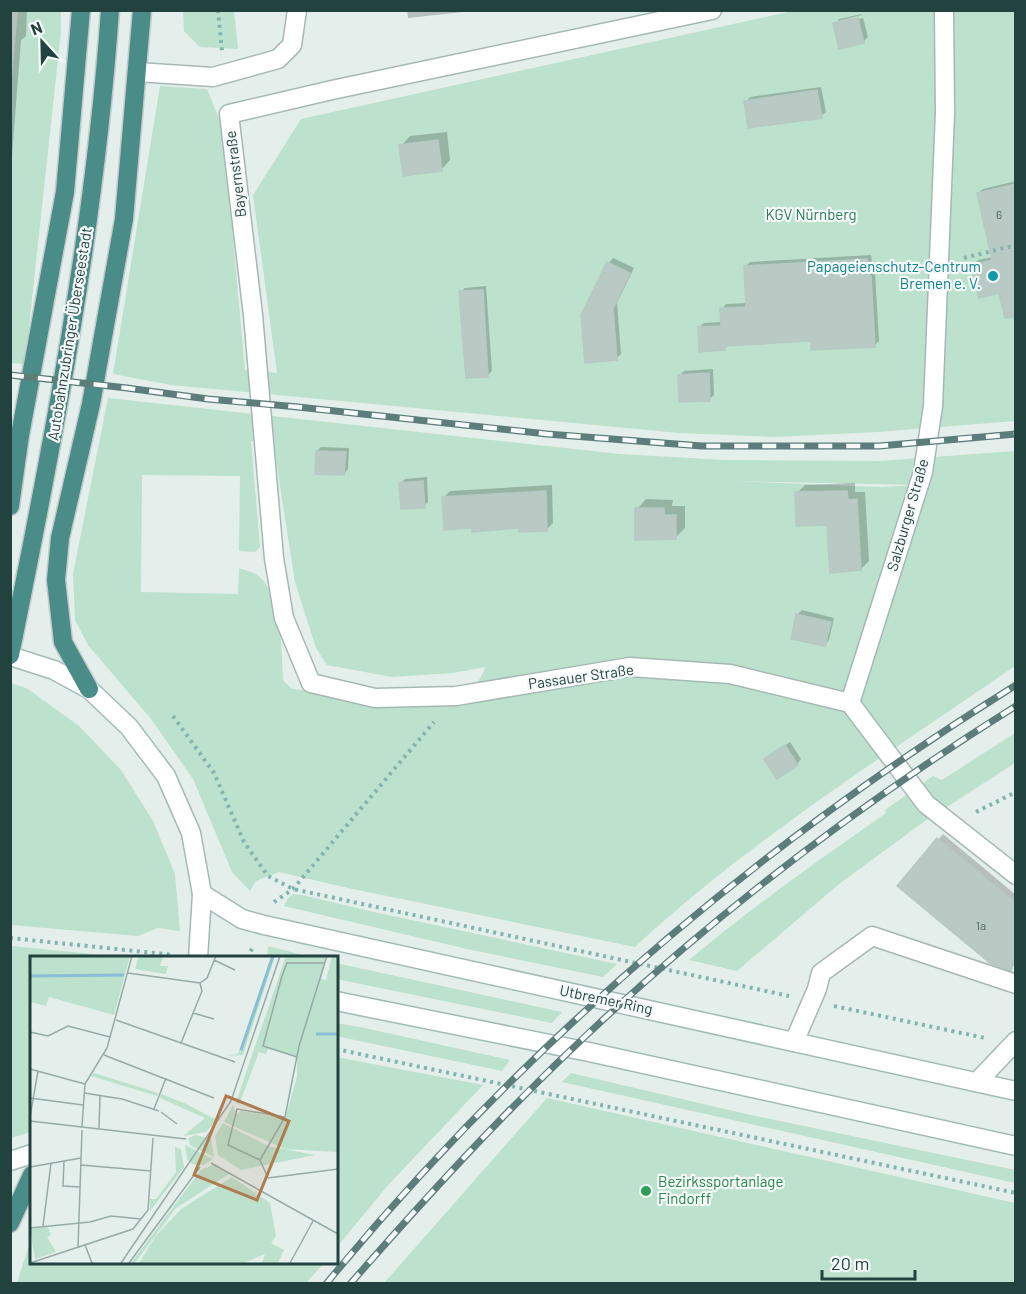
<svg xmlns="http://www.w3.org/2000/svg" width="1026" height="1294" font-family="Barlow,sans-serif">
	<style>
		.green { fill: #bce1cc; fill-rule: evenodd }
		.shadow { fill: #0003 }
		.building { fill: #b9cac5; stroke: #b6c9c4; stroke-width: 1.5 }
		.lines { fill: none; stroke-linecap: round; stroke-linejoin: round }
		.service-casing { stroke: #a6b8b5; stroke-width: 21 }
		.minor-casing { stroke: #a6b8b5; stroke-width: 21 }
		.secondary-casing { stroke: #a2bbb7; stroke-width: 21 }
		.trunk-casing { stroke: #c1cac9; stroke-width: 21 }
		.path { stroke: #83b4ad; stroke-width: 4; stroke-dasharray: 3 4.5; stroke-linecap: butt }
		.service { stroke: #fff; stroke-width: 18 }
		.minor { stroke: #fff; stroke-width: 18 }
		.secondary { stroke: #fff; stroke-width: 18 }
		.trunk { stroke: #498c88; stroke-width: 18 }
		.rail-casing { stroke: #5d7d7a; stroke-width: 7 }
		.rail { stroke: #f5faf9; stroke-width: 4.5; stroke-dasharray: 14; stroke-linecap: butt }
		.culture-dot { fill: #0f9aa8; stroke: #f5faf9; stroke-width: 2 }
		.leisure-dot { fill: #2e9e5b; stroke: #f5faf9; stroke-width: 2 }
		.labels { text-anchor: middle; stroke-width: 4.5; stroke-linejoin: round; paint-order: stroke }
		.number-label { font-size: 12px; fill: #486460 }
		.street-label { font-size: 15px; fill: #22423f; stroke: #f5faf9 }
		.park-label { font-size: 15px; fill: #297b57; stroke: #f5faf9 }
		.culture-label { font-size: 15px; fill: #0d838f; stroke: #f5faf9; text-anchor: end }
		.leisure-label { font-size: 15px; fill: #27864d; stroke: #f5faf9; text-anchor: start }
		.inset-river { fill: none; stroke: #8abdd6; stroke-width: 3 }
		.inset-road { fill: none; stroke: #96aaa7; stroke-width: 1.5 }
		.view { fill: #ae7c4f; fill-opacity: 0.15; stroke: #ae7c4f; stroke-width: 3 }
		.inset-edge { fill: none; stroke: #22423f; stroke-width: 3 }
	</style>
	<rect width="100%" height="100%" fill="#e4efec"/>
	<g class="green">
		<polygon points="18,11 61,11 61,31 25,364 11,363 10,100"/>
		<polygon points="183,11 234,11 238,49 200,47 184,31"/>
		<polygon points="793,11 1015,11 1015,421 878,432 775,437 679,433 171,385 113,374 160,86 207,89 223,128 245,370 277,373 253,195 301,119"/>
		<path d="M108,398L620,454L724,460L880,461L1015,451V666C886,755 750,840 635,947L348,888L279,872L256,881L250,891L232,872L193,779L151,719L88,645L75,620L73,574ZM251,441H273L295,582L316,648L327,665L392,677L453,673L486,667L466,704H431L292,689L283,680C282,652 281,599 261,578C256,573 246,570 239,568L238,594L141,592L142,475L240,476L239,551L255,552L260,547ZM730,481H731L918,485L882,487Z"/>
		<polygon points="11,683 28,689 79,726 121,770 153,821 175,874 180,931 158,928 138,936 11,925"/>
		<path d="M1015,733V763L925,821L839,884L737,971L689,960C752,907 819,860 886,813L885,810L933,776L942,780Z"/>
		<polygon points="293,894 302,895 374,912 617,964 603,977 467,949 284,906 288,898"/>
		<polygon points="11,946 134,958 32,958 31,1132 11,1138"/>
		<polygon points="268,946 314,958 267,958"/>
		<polygon points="336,963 562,1012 552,1023 336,979"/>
		<polygon points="336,1023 360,1027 510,1060 502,1071 336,1036"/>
		<polygon points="336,1057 483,1085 389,1184 336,1248"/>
		<polygon points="571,1073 746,1114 1015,1170 1015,1183 562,1082"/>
		<polygon points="547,1098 1015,1203 1015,1283 384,1283"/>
		<polygon points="31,1239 32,1262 324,1263 306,1283 17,1283"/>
	</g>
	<g class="shadow">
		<polygon points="10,10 27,10 26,36 21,40 10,181"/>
		<polygon points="407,10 482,10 408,18"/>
		<polygon points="862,14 862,15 838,21 839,19"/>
		<polygon points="863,18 868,37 863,42 835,24 838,21 838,24"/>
		<polygon points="821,87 826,112 821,116 746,102 750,97"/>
		<polygon points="447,132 450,160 441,170 401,146 410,136"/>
		<polygon points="1016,181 1016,288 973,265 978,260 993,257 978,193 983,189"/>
		<polygon points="871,255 873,272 875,272 879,341 874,346 812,340 729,344 724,349 699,327 704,323 722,322 722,309 726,304 748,303 746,266 750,262"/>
		<polygon points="613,258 634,268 617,303 621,354 616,359 583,315 609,263"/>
		<polygon points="486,286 492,371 488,375 460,292 465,288"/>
		<polygon points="713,369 714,395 709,399 680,375 684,371"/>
		<polygon points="321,447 349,448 348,469 344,474 317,451"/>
		<polygon points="427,477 428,502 424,506 401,483 405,479"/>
		<polygon points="855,483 855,492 865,492 869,561 861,569 828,524 797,493 805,485"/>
		<polygon points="552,485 553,523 547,529 520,526 473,526 444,497 450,491"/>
		<polygon points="646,499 673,500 672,506 685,506 685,528 675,538 637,509"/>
		<polygon points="802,610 834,618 829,640 825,645 797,615"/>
		<polygon points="790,742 801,759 797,764 765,759"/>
		<polygon points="943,834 1016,895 1016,963 1011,969 899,886"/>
	</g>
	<g class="building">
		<polygon points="858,18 864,43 839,49 833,23"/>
		<polygon points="817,90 822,118 748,128 744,101"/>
		<polygon points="438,140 442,171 403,176 399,145"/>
		<polygon points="1016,184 1016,317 1005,318 999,293 979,298 971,265 992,260 977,193"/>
		<polygon points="867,259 869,276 871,276 875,347 811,350 811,341 725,346 725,350 699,352 698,327 721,326 720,308 746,307 744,266"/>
		<polygon points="607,262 630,273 613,309 617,360 585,363 581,315"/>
		<polygon points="483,290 488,377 466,378 459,291"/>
		<polygon points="709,373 710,401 679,402 678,375"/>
		<polygon points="316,451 346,452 344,475 315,474"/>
		<polygon points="423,481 425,508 401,509 399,483"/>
		<polygon points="546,491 547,531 519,532 519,528 472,532 472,528 444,530 442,497"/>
		<polygon points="847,491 848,500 857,499 861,570 830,573 827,525 796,526 795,492"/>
		<polygon points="635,508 664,508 664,515 676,515 676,539 635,540"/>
		<polygon points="796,614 831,622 825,646 791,639"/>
		<polygon points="785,745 798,765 777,779 764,759"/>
		<polygon points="937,838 1016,903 1016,955 1011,971 990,963 897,886"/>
	</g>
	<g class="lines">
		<g class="service-casing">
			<g id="service">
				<polyline points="137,72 213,77 278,59 292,45 297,10"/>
				<polyline points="794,1042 817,989 821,973 872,936 1016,984"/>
			</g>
		</g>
		<g class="minor-casing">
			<g id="minor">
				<polyline points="712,10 332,90 229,114 253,315 274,558 284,618 311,683 375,698 456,696 630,667 730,674 850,703"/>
				<polyline points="850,703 923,472 933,406 945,113 944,10"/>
				<polyline points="850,703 926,804 1016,875"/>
				<polyline points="977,1082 1016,1041"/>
			</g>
		</g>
		<g class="secondary-casing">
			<g id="secondary">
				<polyline points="10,656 54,670 89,689 129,727 166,776 191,833 202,894 198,958"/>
				<polyline points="202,894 242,919 264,925 1016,1091"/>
				<polyline points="336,1001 589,1052 1016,1146"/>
				<polyline points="10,1161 32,1154"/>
			</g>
		</g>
		<g class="trunk-casing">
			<g id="trunk">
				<polyline points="10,506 20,435 65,192 81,10"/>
				<path d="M10,655C53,442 95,228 110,10"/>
				<polyline points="89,689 63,642 56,580 60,538 91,404 124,219 142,10"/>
				<polyline points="10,1223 32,1175"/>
			</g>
		</g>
		<g class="path">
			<polyline points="218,10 222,51"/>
			<polyline points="964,258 1016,245"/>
			<polyline points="173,716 214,773 244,842 268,876 293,889 789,996"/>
			<polyline points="976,812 1016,792"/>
			<polyline points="274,902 293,889 434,722"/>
			<polyline points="10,938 174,955"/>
			<polyline points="247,958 253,947"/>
			<polyline points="834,1006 985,1038"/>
			<polyline points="336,1049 1016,1193"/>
		</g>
		<use href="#service" class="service"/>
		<use href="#minor" class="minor"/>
		<use href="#secondary" class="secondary"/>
		<use href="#trunk" class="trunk"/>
		<g class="rail-casing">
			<g id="rail">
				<polyline points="10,375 127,388 208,399 298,407 547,434 702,446 879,446 1016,434"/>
				<path d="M326,1284C521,1047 756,847 1016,685"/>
				<path d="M350,1284C400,1227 450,1171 503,1117C656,960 830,822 1016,706"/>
			</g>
		</g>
		<use href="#rail" class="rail"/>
	</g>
	<circle class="culture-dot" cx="993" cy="276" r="6"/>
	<circle class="leisure-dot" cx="646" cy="1191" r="6"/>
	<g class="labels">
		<g class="number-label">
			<text x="999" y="219">6</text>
			<text x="981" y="930">1a</text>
		</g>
		<g class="street-label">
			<text transform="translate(236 174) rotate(-97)" y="5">Bayernstraße</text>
			<text transform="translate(70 334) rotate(-81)" y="5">Autobahnzubringer Überseestadt</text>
			<text transform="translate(908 515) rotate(-74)" y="5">Salzburger Straße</text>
			<text transform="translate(581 677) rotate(-8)" y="5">Passauer Straße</text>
			<text transform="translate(606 1000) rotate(12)" y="5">Utbremer Ring</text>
		</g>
		<g class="park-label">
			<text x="811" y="220">KGV Nürnberg</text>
		</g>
		<g class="culture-label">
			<text x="981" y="272">Papageienschutz-Centrum<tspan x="981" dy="17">Bremen e. V.</tspan></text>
		</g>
		<g class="leisure-label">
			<text x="658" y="1187">Bezirkssportanlage<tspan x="658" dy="17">Findorff</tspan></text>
		</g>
	</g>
	<g transform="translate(30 956)">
		<rect width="308" height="308" fill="#e4efec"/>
		<path d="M0,0H100L84,59L19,41L16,50L0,46ZM109,0H138L133,1L130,10H138L136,18L105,13ZM241,0H245L213,99L197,100L208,98ZM256,0H296L291,23L296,24L302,0H307V196L255,193L194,166L203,149L207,158L211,155L255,162L267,121V101L238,93L236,98L229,96L209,149L206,146ZM64,117L128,137L127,140L61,120ZM131,138L154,147L187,164L176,176L153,180L175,162L130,142ZM193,167L238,190L285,199L211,214L188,199L185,180ZM165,179L181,183L184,201L161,190L158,183ZM155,189L183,203L174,209L162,208L157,203ZM145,191L151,193L154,211L120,255V243H126L146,216ZM185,208L199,218L146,252L105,307H101L171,214ZM202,221L240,247L246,280L241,287L254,294L248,307H232L235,298L214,307H109L125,281L151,253ZM18,271L21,279L17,281L26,296L5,303L0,273Z" fill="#bce1cc"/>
		<path class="inset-river" d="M0,20L94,19M286,78H308M211,94L243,0"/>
		<path class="inset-road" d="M184,4L205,14M98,17L170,27M170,27L177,22L186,0M163,57L184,63M86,64L205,106M0,76L18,80L38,70L80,81M151,87L172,35L170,27M74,99L184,142M267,101L233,90L252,20L257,7H295M0,113L55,128M54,137L92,143L129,155M0,142L53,149M124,153L136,122M131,156L147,168M0,161L8,115M0,165L156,183M52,170L55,128L77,92L102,0M69,172L70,139M230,204L255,161L269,90L297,0M230,204L198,189L207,153L255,161M230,204L238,222M34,205L33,230L50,231M181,207L308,278M51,209L121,215M0,211L51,202M238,222L308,213M13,270L21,207M0,272L60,266L81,260L111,263M55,289L62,307M48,291L52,174M0,307L103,273L118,254L123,182M91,307L201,145L250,0M99,307L170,211M260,307L283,265"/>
		<path class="view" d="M196,140L259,165L227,244L164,219Z"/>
		<rect width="308" height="308" class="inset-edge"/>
	</g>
	<rect width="1026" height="1294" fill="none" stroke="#22423f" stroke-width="24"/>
	<g transform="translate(42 42) rotate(338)" stroke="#f5faf9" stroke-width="4.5" paint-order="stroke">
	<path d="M0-4.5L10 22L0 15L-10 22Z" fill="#22423f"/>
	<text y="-9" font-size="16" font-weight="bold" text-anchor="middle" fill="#22423f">N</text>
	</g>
	<path d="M822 1270v9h93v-9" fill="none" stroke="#22423f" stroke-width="3"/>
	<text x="831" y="1270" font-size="18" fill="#22423f" stroke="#f5faf9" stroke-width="4.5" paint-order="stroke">20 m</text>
</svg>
